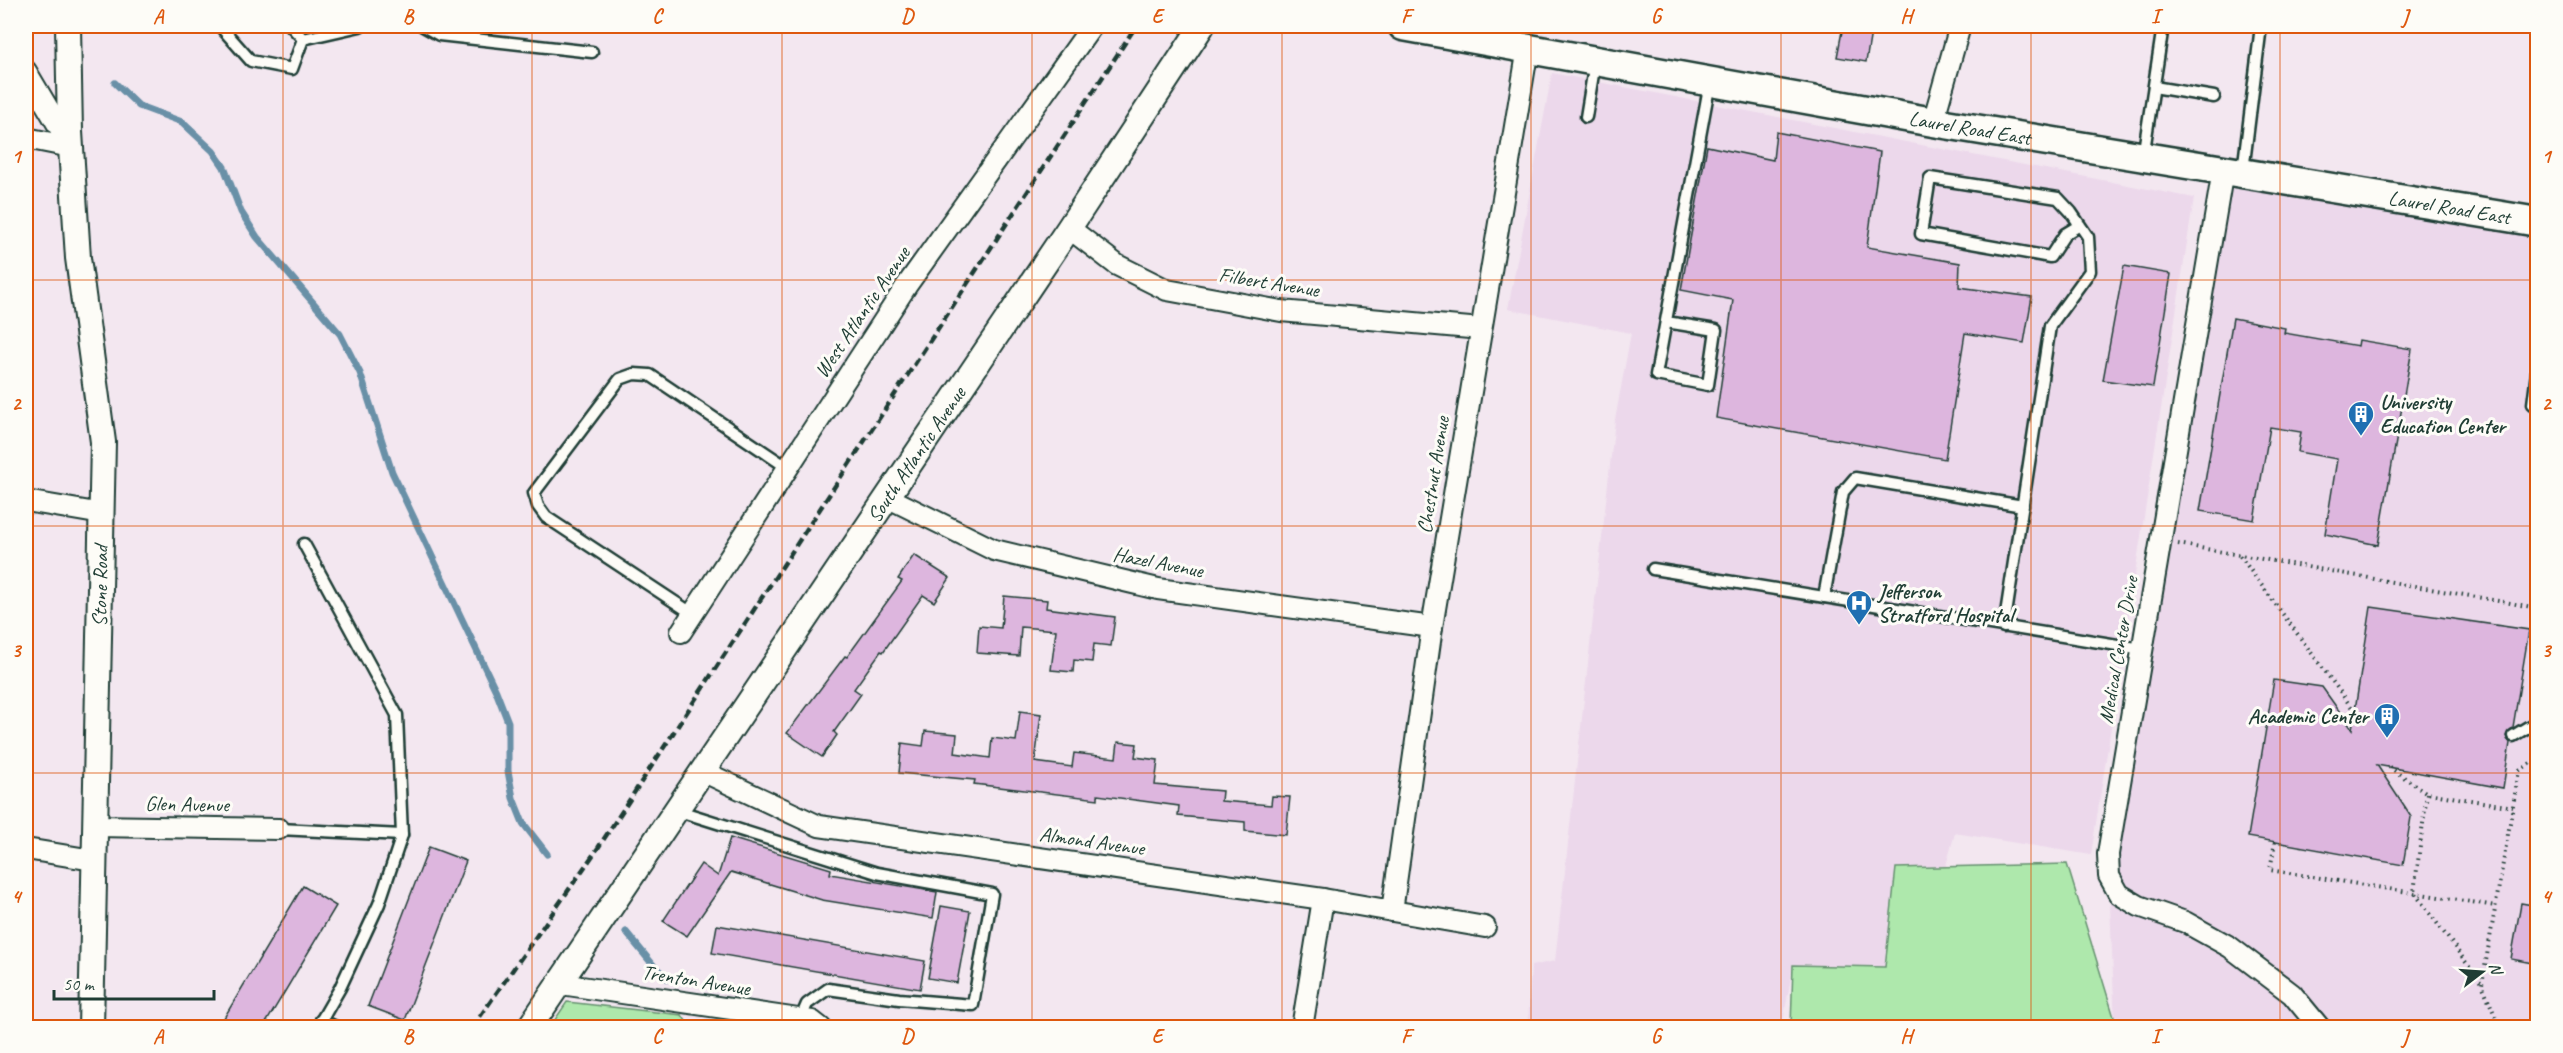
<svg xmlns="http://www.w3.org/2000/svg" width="2563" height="1053" font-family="Caveat,sans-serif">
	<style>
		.built { fill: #ecd8eb }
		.green { fill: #aee8ac; stroke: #669270; stroke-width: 1.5 }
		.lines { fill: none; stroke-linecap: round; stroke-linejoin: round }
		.stream { stroke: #6990a7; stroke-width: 7 }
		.building { fill: #ddb6de; stroke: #1f3d34; stroke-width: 1.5 }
		.service-casing { stroke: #1f3d34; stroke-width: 15 }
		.minor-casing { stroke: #1f3d34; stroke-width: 24 }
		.tertiary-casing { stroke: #1f3d34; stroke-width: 28 }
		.secondary-casing { stroke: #1f3d34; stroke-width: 33 }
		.path { stroke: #1f3d34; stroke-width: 4; stroke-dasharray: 1.5 4.5; stroke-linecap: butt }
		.service { stroke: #fdfcf7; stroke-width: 10 }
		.minor { stroke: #fdfcf7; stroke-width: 20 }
		.tertiary { stroke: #fdfcf7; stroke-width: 24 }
		.secondary { stroke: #fdfcf7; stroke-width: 28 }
		.rail { stroke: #1f3d34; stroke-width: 4.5; stroke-dasharray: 9 4.5; stroke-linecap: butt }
		.grid { fill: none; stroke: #de580e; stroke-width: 1.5; stroke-opacity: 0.55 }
		.labels { text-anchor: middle; stroke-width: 6; stroke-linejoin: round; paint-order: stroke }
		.street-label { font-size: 21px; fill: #1f3d34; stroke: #fdfcf7 }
		.poi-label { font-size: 21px; font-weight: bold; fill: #1f3d34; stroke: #fdfcf7; text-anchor: start }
		.neatline { fill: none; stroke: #de580e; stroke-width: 2 }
		.grid-label { font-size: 20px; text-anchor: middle; font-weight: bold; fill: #de580e }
	</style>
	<rect width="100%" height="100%" fill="#f3e7f0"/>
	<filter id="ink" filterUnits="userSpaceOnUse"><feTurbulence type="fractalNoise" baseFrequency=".0167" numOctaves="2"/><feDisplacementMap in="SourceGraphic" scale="12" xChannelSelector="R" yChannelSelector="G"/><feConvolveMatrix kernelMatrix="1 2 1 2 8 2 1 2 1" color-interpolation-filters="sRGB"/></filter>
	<g filter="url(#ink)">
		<g class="built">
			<polygon points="1552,73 2194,198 2091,855 1955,833 1944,873 1896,869 1885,967 1793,966 1782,1027 1528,1027 1531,966 1555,961 1615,420 1631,333 1508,309"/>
			<polygon points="2223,170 2537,222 2537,1027 2115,1026 2108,854"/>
		</g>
		<g class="green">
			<polygon points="2067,864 2117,1027 1791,1027 1793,965 1885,967 1896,868"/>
			<polygon points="567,1002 682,1015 690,1027 550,1027"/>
		</g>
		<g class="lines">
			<g class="stream">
				<polyline points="115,83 139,106 182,122 213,151 224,167 241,212 257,237 340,334 360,373 392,472 496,691 508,722 508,771 513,798 523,823 547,854"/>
				<polyline points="626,932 654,966 668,979"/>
			</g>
		</g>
		<g class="building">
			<polygon points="1843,26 1872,26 1866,62 1837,57"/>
			<polygon points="1776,132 1880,152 1867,247 1960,263 1959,287 2032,297 2024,343 1965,333 1945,459 1716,418 1733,300 1681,290 1707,146 1773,160"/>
			<polygon points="2124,266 2171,274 2153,387 2103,380"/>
			<polygon points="2233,318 2285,328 2284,333 2358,346 2359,340 2412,349 2378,545 2325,534 2337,459 2298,452 2301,432 2270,427 2254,520 2200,511"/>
			<polygon points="914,555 950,578 934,602 923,595 883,652 881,651 854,689 861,694 834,732 837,735 822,757 787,733 845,656 847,657 902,581 898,579"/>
			<polygon points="1004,596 1047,600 1046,608 1115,617 1111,646 1094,644 1092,662 1074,660 1073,672 1051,670 1056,630 1021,627 1019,656 977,653 979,626 1001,628"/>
			<polygon points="2371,607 2529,630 2513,727 2506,736 2510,743 2503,788 2377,765 2411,817 2403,865 2248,837 2274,680 2322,687 2352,729"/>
			<polygon points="1020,711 1041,714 1035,762 1072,767 1074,753 1116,758 1118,742 1137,744 1135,757 1158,760 1155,785 1222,791 1221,801 1271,805 1272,796 1290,797 1286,835 1245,831 1245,822 1178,816 1179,806 1098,795 1098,799 1016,789 974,784 975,780 899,773 902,743 923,746 925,731 957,734 955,753 990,758 992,738 1016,741"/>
			<polygon points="730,838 831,869 830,874 937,892 933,918 822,900 731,872 687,936 663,921 701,864 718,876"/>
			<polygon points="429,847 466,861 405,1020 368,1006"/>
			<polygon points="303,886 336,906 263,1028 218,1028"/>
			<polygon points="2521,903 2538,906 2538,964 2511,959"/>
			<polygon points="941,906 970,911 957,983 928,978"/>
			<polygon points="717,925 925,961 920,989 712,953"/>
		</g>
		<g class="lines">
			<g class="service-casing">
				<g id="service">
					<polyline points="220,26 251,61 292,69 303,39 291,26"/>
					<polyline points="423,26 439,35 592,52"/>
					<polyline points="303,39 360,26"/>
					<polyline points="2154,87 2214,97"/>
					<polyline points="1586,117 1595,62"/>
					<polyline points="2143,157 2163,26"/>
					<polyline points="2243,171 2261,26"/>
					<polyline points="1666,322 1716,330 1708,385 1656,375 1710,82"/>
					<polyline points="2533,404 2538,364"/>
					<polyline points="304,544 397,715 402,835 379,904 340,988 317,1028"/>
					<polyline points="1653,569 2142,649"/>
					<polyline points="1824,597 1843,492 1855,478 2023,506"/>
					<polyline points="693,614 546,517 538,506 534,493 620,379 634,374 650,375 788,468"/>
					<polyline points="2004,627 2050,326 2090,271 2088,237 2071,212 2058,198 1930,178 1921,234 2050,257 2065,234 2080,225"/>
					<polyline points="2513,736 2538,721"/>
					<polyline points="676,810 877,873 992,894 973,1005 899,999 828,989 807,1004 800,1020"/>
					<polyline points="279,829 402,835"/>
					<polyline points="321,1020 338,1028"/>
				</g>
			</g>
			<g class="minor-casing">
				<g id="minor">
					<polyline points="26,71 71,147"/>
					<polyline points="1933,122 1960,26"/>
					<polyline points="26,138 71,147"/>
					<polyline points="2223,170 2108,854 2109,876 2119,894 2139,906 2185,922 2230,947 2292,994 2320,1028"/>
					<polyline points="1069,228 1117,265 1167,290 1281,311 1481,329"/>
					<polyline points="887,497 994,550 1158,589 1432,627"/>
					<polyline points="26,501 102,514"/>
					<polyline points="681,632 907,285 1092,26"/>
					<polyline points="702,771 819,826 1323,899 1485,927"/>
					<polyline points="94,826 279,829"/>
					<polyline points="26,849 93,860"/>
					<polyline points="1392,911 1432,627 1528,48"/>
					<polyline points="561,984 812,1021 821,1028"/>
					<polyline points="1302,1028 1323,899"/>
				</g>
			</g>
			<g class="tertiary-casing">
				<g id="tertiary">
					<polyline points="68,26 70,132 78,258 103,442 91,1028"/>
					<path id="s1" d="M529,1028L1069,228L1202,26"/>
				</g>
			</g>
			<g class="secondary-casing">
				<g id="secondary">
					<path id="s2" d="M1403,26L1933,122L2538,222"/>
				</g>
			</g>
			<g class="path">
				<polyline points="2178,544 2538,608"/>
				<polyline points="2240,556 2355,712"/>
				<polyline points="2389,767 2427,793 2513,807"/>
				<polyline points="2427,793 2414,892 2482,984"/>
				<polyline points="2275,842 2270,870 2496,906"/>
				<polyline points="2500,1028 2482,984 2519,771 2538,758"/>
			</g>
			<use href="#service" class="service"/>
			<use href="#minor" class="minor"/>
			<use href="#tertiary" class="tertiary"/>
			<use href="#secondary" class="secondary"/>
			<polyline class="rail" points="472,1028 598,848 1136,26"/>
		</g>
	</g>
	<path class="grid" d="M283,26V1028M532,26V1028M782,26V1028M1032,26V1028M1282,26V1028M1531,26V1028M1781,26V1028M2031,26V1028M2280,26V1028M26,280H2538M26,526H2538M26,773H2538"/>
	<defs>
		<g id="building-pin" transform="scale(1.35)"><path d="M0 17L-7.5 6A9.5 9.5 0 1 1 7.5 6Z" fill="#1f6fb2" stroke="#fdfcf7"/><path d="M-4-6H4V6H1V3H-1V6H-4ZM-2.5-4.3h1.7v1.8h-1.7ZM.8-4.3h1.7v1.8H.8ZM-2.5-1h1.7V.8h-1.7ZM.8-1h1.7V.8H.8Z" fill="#fff"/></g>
		<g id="hospital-pin" transform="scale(1.35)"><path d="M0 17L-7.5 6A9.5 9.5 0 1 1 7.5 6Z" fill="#1f6fb2" stroke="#fdfcf7"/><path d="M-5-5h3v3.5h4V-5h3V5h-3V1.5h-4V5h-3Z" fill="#fff"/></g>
	</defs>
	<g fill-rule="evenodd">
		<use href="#building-pin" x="2361" y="414"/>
		<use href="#hospital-pin" x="1859" y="603"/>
		<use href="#building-pin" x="2387" y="716"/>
	</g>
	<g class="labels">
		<g class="street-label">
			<text dy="7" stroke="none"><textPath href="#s2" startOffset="576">Laurel Road East</textPath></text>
			<text dy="7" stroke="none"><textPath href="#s2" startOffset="1062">Laurel Road East</textPath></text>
			<text transform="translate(1269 282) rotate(9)" y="7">Filbert Avenue</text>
			<text transform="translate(862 312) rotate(-56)" y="7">West Atlantic Avenue</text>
			<text dy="7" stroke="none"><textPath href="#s1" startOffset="692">South Atlantic Avenue</textPath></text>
			<text transform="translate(1433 475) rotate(-81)" y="7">Chestnut Avenue</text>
			<text transform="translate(1158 562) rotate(11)" y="7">Hazel Avenue</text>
			<text transform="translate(100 586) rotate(-89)" y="7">Stone Road</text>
			<text transform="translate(2118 650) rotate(-80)" y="7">Medical Center Drive</text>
			<text transform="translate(187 804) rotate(1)" y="7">Glen Avenue</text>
			<text transform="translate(1092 841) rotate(8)" y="7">Almond Avenue</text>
			<text transform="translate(696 980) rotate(9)" y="7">Trenton Avenue</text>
		</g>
		<g class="poi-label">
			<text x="2380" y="409">University<tspan x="2380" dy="24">Education Center</tspan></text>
			<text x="1878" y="598">Jefferson<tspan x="1878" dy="24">Stratford Hospital</tspan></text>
			<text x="2368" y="723" text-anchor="end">Academic Center</text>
		</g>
	</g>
	<rect width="2563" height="1053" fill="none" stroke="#fdfcf7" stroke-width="66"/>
	<g transform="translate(2482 972) rotate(73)" stroke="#fdfcf7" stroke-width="4.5" paint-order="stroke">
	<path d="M0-4.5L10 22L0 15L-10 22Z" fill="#1f3d34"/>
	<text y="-9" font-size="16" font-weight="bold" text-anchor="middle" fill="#1f3d34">N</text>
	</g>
	<path d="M54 990v9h160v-9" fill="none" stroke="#1f3d34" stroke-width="3"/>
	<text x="63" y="990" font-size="18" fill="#1f3d34" stroke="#fdfcf7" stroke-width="4.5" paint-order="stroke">50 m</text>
	<rect x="33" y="33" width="2497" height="987" class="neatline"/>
	<g class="grid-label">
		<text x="158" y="23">A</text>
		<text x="408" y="23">B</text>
		<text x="657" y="23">C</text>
		<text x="907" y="23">D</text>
		<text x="1157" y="23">E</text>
		<text x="1406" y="23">F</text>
		<text x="1656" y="23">G</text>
		<text x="1906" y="23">H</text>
		<text x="2155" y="23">I</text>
		<text x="2405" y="23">J</text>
		<text x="16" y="163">1</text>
		<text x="2546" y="163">1</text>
		<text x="16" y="410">2</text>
		<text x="2546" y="410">2</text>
		<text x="16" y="657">3</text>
		<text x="2546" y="657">3</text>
		<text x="16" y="903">4</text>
		<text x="2546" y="903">4</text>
		<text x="158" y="1043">A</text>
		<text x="408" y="1043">B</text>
		<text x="657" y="1043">C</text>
		<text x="907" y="1043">D</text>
		<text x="1157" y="1043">E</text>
		<text x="1406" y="1043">F</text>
		<text x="1656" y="1043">G</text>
		<text x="1906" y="1043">H</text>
		<text x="2155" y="1043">I</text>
		<text x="2405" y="1043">J</text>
	</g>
</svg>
